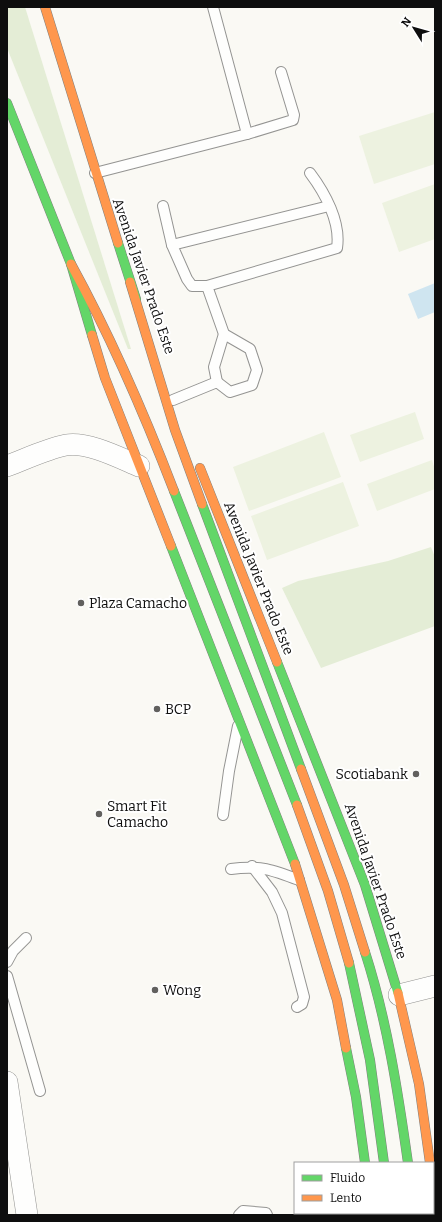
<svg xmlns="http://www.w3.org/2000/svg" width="442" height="1222" font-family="Bitter,serif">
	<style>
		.green { fill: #e4edd6 }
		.pitch { fill: #edf2e0 }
		.water { fill: #cfe5f0 }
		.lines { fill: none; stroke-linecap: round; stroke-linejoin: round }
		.lane-casing { stroke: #949492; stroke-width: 12 }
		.street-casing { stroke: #949492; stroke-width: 22 }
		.fast-casing { stroke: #82817f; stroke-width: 10 }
		.slow-casing { stroke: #82817f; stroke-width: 10 }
		.lane { stroke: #fefefd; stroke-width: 10 }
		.street { stroke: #fefefd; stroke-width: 21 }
		.fast { stroke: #63d668; stroke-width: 9 }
		.slow { stroke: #ff974d; stroke-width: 9 }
		.poi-dot { fill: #61605e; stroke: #fff; stroke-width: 1.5 }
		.labels { text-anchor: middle; stroke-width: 4; stroke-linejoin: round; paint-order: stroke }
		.street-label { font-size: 14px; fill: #0e0e0e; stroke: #fff }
		.poi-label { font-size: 14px; fill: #0e0e0e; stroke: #fff; text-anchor: start }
	</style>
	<rect width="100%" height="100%" fill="#faf9f4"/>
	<g class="green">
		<polygon points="7,7 25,7 131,349 128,349 7,48"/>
		<polygon points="431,547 435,557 435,626 321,668 282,588 298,581 388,561"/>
	</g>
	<g class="pitch">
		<polygon points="435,112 435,164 374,184 359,136"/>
		<polygon points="435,184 435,239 399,252 382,203"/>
		<polygon points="415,412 424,439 360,462 350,435"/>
		<polygon points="324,432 341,477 249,511 233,467"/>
		<polygon points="432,460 435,470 435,489 377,511 367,484"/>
		<polygon points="343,482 359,526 267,560 251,516"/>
	</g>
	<polygon class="water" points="435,283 435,312 418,319 408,294"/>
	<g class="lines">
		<g class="lane-casing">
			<g id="lane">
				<polyline points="247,134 293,120 294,115 281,72"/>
				<polyline points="95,173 247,134 213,7"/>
				<polyline points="163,206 172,245"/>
				<polyline points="207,286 192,286 187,279 172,245 329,206"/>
				<polyline points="217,382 214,367 224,334"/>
				<path d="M173,400L217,382L230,392L252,385L257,370L250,349L224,334L207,286L337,248C341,222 325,193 310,173"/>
				<polyline points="223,815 229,771 238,726"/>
				<polyline points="252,866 272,892 282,913 304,997 302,1004 297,1007"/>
				<path d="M231,869C260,865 273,870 299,880"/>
				<polyline points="7,962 13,951 26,938"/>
				<polyline points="7,976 40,1091"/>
				<polyline points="239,1215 243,1211 266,1213 267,1215"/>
			</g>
		</g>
		<g class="street-casing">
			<g id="street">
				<path d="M7,466C26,459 46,449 66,445C87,441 120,458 139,466"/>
				<polyline points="399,995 435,986"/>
				<polyline points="7,1082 27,1215"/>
			</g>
		</g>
		<g class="fast-casing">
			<g id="fast">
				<polyline points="7,103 71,264 92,335"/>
				<polyline points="118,243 136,299"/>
				<polyline points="174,491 297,805"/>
				<polyline points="202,504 301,769"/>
				<polyline points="171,546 295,864"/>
				<polyline points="277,662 365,885 398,993"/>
				<path d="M365,952C387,1020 398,1092 408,1163"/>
				<polyline points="349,963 370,1060 384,1163"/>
				<polyline points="346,1048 356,1097 365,1163"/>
				<polyline points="388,1213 388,1215"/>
			</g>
		</g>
		<g class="slow-casing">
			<g id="slow">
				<polyline points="45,7 118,243"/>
				<path d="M71,264C111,337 144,413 174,491"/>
				<polyline points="130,282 175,430 202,504"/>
				<polyline points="92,335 105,378 171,546"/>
				<polyline points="200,468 277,662"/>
				<polyline points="301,769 344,885 365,952"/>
				<polyline points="297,805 328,891 349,963"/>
				<polyline points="295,864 337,1000 346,1048"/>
				<polyline points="398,993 419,1084 430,1163"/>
				<polyline points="433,1194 435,1215"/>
				<polyline points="370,1213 371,1215"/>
				<polyline points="413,1213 413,1215"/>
			</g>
		</g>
		<use href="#lane" class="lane"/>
		<use href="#street" class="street"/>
		<use href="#fast" class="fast"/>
		<use href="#slow" class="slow"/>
	</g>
	<g class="poi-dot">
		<circle cx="81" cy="603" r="4"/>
		<circle cx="157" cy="709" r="4"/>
		<circle cx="416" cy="774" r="4"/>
		<circle cx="99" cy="814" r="4"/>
		<circle cx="155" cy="990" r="4"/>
	</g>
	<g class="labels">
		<g class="street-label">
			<text transform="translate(144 276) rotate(71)" y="5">Avenida Javier Prado Este</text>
			<text transform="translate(259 578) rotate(68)" y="5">Avenida Javier Prado Este</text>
			<text transform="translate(376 881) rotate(71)" y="5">Avenida Javier Prado Este</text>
		</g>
		<g class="poi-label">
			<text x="89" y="608">Plaza Camacho</text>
			<text x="165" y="714">BCP</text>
			<text x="408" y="779" text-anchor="end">Scotiabank</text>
			<text x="107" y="811">Smart Fit<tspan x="107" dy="16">Camacho</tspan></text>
			<text x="163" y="995">Wong</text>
		</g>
	</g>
	<rect width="442" height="1222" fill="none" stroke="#0e0e0e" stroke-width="16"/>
	<rect x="294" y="1162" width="140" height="52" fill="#ffffff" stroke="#9f9f9f"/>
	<rect x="302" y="1175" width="20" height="6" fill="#63d668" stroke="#9f9f9f"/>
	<text x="330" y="1182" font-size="12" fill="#0e0e0e">Fluido</text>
	<rect x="302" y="1195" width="20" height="6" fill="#ff974d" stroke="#9f9f9f"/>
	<text x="330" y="1202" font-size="12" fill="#0e0e0e">Lento</text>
	<g transform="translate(414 28) rotate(307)" stroke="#ffffff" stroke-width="3" paint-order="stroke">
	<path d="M0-3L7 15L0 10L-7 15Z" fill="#0e0e0e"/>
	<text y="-6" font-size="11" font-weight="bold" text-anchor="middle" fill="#0e0e0e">N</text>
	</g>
</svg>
